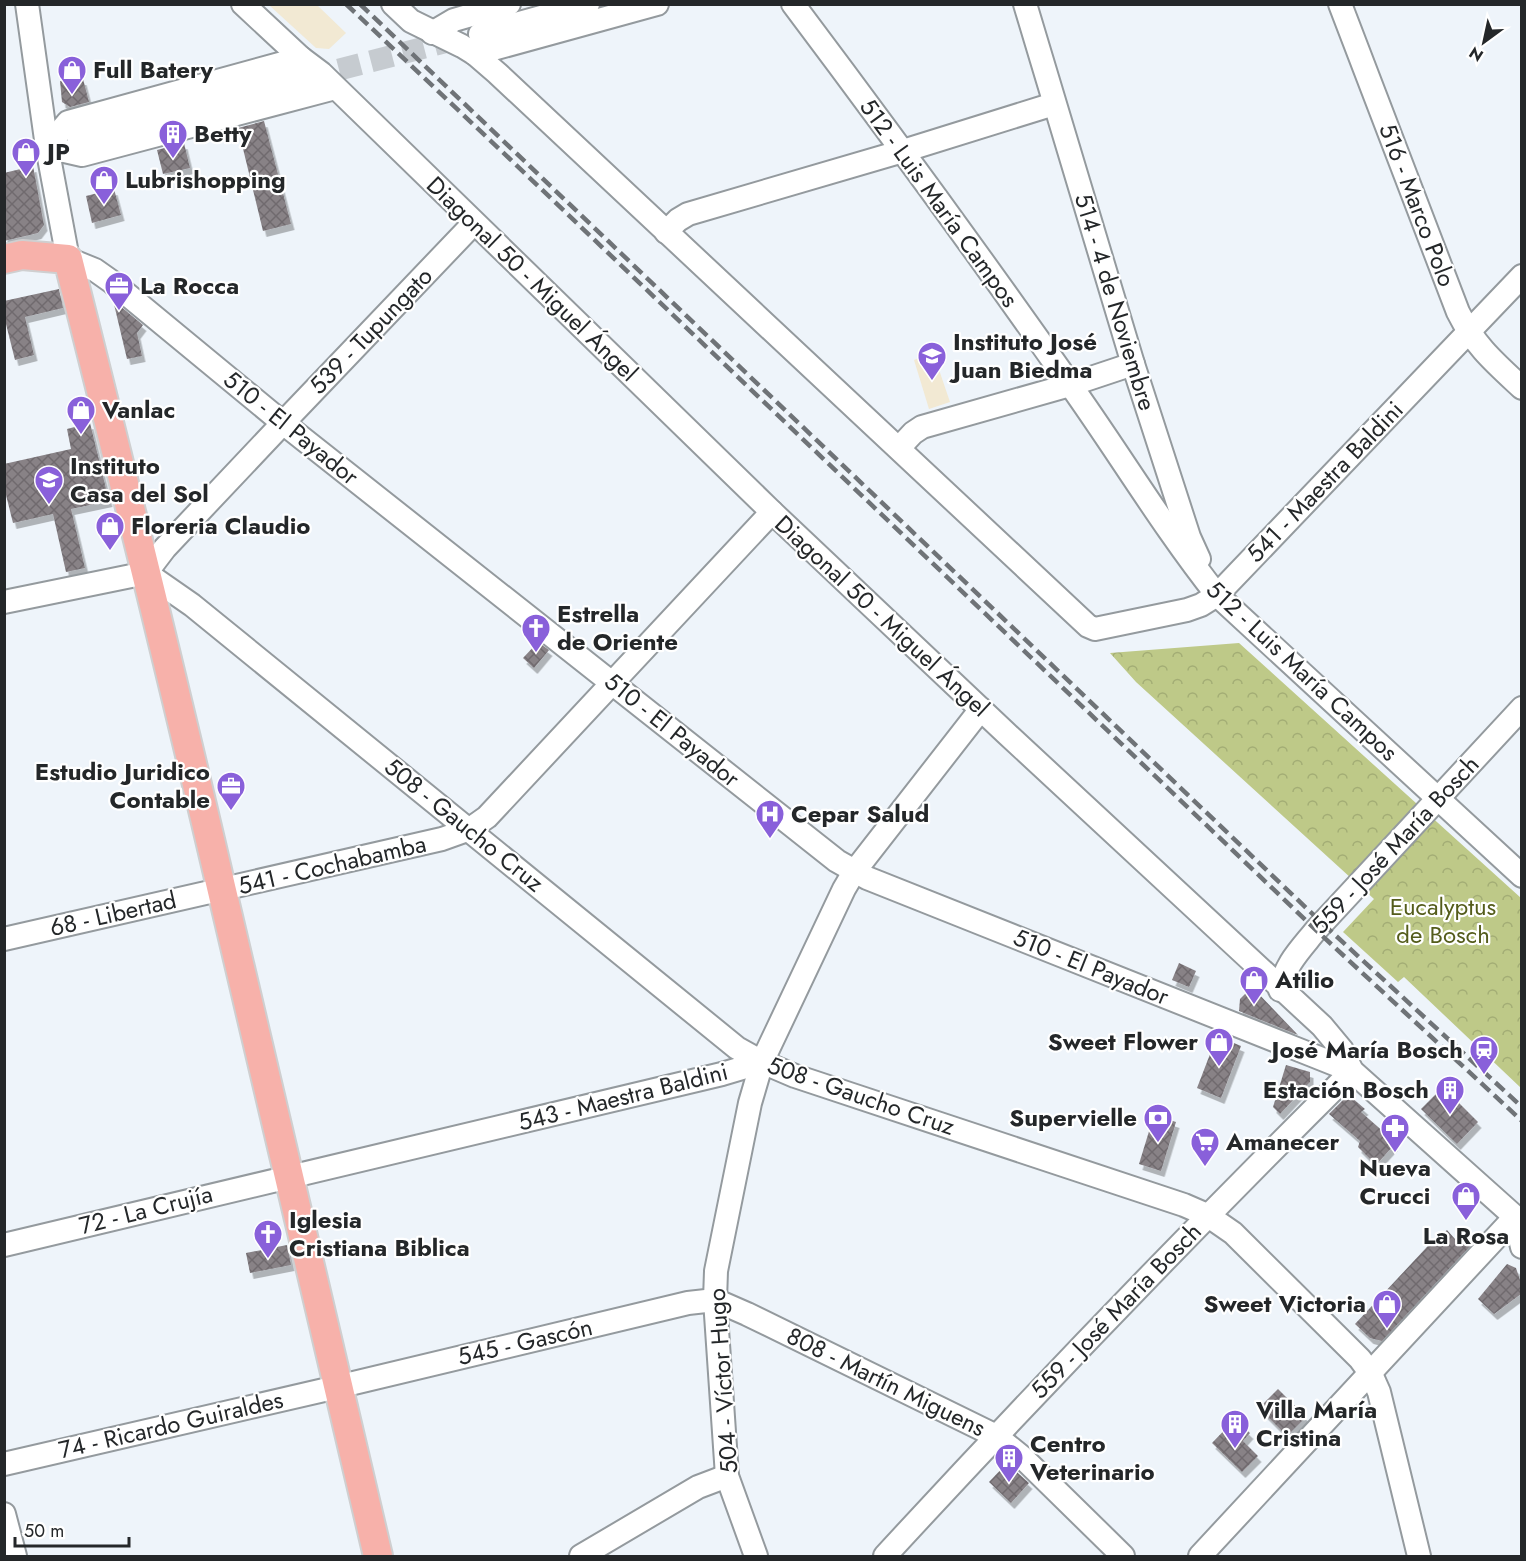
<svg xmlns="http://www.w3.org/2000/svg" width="1526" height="1561" font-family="Jost,sans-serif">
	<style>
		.education { fill: #f2e9d3 }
		.forest { fill: url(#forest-crowns) }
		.building { fill: url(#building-cross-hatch); filter: url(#shadow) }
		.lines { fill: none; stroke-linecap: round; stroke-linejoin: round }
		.minor-tunnel { stroke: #c6cbd0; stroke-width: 22; stroke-dasharray: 22 11; stroke-linecap: butt }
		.minor-casing { stroke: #949a9e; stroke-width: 26 }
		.major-casing { stroke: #cfcfd0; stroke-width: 32 }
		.minor { stroke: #fff; stroke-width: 22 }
		.major { stroke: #f7b1aa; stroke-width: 28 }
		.rail { stroke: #6f7377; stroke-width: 4.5; stroke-dasharray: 12 6; stroke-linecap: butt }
		.labels { text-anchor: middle; stroke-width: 4.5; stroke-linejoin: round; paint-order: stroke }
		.poi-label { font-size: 24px; font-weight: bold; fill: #242729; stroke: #fff; text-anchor: start }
		.street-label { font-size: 24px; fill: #242729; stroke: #fff }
		.park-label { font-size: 24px; fill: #545c1b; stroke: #fff }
	</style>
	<defs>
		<pattern id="forest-crowns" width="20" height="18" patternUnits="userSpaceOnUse" patternTransform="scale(1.5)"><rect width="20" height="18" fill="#bec988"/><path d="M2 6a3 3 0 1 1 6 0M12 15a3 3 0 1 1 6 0" fill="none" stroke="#a3ad75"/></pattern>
		<pattern id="building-cross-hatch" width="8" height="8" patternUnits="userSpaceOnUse" patternTransform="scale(1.5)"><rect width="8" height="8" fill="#888286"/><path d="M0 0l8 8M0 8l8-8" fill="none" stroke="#6f6a6e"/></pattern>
		<filter id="shadow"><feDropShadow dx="3.5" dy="6" stdDeviation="0" flood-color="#0004"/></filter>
	</defs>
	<rect width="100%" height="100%" fill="#eef4fa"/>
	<g class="education">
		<polygon points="269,5 317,5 346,33 329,49 316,48"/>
		<polygon points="933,352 950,402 929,409 914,360"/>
	</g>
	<polygon class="forest" points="1239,643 1521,898 1521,1088 1404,977 1398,982 1343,932 1374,899 1136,682 1110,653"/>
	<g class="building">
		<polygon points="83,79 89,102 70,107 62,102 60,81"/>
		<polygon points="264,121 291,224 263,231 238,128"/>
		<polygon points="184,143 190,168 163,174 157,150"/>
		<polygon points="33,166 44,225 38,233 4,241 4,173"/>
		<polygon points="114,189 121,215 92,223 86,196"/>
		<polygon points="59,289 63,308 25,317 34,355 15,360 4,316 4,301"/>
		<polygon points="113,300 143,325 137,333 142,356 127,359"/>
		<polygon points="90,423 109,501 71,509 85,568 66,572 53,514 13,523 4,487 4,464 71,449 67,429"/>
		<polygon points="538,642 549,650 534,668 523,658"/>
		<polygon points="1179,963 1196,971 1189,987 1172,980"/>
		<polygon points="1252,987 1298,1035 1239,1011 1240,999"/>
		<polygon points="1217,1036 1241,1046 1221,1098 1197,1088"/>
		<polygon points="1286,1065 1310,1072 1310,1082 1280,1114 1273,1107"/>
		<polygon points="1443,1087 1478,1122 1457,1144 1421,1109"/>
		<polygon points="1347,1096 1351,1097 1365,1109 1361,1112 1386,1134 1384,1135 1394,1145 1376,1165 1358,1147 1360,1141 1329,1114"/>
		<polygon points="1154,1115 1176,1122 1161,1171 1139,1164"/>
		<polygon points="1447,1230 1455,1239 1461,1233 1465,1237 1467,1234 1475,1241 1382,1341 1370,1338 1355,1324 1440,1233 1442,1235"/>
		<polygon points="287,1245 291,1265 250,1273 246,1253"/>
		<polygon points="1507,1264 1516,1268 1521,1283 1521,1294 1494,1314 1478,1299"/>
		<polygon points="1278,1389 1306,1417 1287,1436 1259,1408"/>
		<polygon points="1235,1419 1250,1433 1243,1441 1258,1456 1242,1472 1212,1443"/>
		<polygon points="1007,1463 1029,1483 1011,1503 989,1482"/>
	</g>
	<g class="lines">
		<polyline class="minor-tunnel" points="307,78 465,37"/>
		<g class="minor-casing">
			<g id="minor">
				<polyline points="27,4 47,147 68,259 95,270 112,282 283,423 837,861 867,878 1352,1071"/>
				<polyline points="243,4 301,58 321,73 772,512 1006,733 1322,1026 1342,1050 1352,1071 1522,1223"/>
				<polyline points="393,4 411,21 462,46 475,54 497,73 1088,626 1095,629 1187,610 1201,605 1217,595 1522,276"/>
				<path d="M793,4C887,129 979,255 1069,383C1119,453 1163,527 1217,595L1522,876"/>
				<polyline points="1025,4 1133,364 1189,537 1199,559"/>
				<path d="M1340,4L1458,312C1475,346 1494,362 1522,388"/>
				<polyline points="432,33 454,20 509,4"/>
				<polyline points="480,34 588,4"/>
				<polyline points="475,54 657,4"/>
				<polyline points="78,136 307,78"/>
				<polyline points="47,147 82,155 335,88"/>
				<polyline points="47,147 68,122 301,58"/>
				<polyline points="666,232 678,220 688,214 903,151 1054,104"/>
				<polyline points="899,448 913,433 922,427 1070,385 1133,364"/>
				<polyline points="146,573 192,605 737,1048 762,1062 795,1076 1184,1205 1207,1215 1233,1233 1360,1359 1371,1374 1379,1392 1419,1556"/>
				<polyline points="146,573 165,548 283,423 474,223"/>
				<polyline points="4,602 146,573"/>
				<polyline points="4,939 442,839 470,829 487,817 772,512"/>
				<path d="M1280,990C1285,964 1300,950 1316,930L1522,708"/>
				<polyline points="1515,1217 1522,1247"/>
				<polyline points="4,1245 722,1074 762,1062"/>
				<polyline points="4,1464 337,1387 688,1303 715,1300 747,1314 996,1436 1022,1457 1123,1556"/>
				<polyline points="4,1514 15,1556"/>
				<polyline points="581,1556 698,1487 727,1476"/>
				<polyline points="756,1556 727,1476 715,1300 716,1271 750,1103 762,1062 844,889 854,872 981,709"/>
				<path d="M885,1556C1037,1391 1193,1229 1352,1071"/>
				<polyline points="1200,1556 1515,1217"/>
			</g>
		</g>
		<g class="major-casing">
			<path id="major" d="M4,259L22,255L68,259C121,469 173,680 222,891C274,1113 324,1335 378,1556"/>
		</g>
		<use href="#minor" class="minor"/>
		<use href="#major" class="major"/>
		<g class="rail">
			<polyline points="346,4 512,161 1316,930 1522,1121"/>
			<polyline points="360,4 1322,923 1522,1107"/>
		</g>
	</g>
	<defs>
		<g id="shop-pin" transform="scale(1.5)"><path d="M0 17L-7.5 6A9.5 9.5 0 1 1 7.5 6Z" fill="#8960da" stroke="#fff"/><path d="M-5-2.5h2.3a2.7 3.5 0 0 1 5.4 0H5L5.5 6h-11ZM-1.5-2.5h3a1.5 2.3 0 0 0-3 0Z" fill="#fff"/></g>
		<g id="building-pin" transform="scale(1.5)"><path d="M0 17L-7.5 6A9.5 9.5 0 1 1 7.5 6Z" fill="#8960da" stroke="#fff"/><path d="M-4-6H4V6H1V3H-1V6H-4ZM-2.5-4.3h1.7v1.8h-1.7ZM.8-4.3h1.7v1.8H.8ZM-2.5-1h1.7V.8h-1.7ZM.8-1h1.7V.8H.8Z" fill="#fff"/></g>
		<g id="office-pin" transform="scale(1.5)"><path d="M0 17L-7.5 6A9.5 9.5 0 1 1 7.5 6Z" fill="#8960da" stroke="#fff"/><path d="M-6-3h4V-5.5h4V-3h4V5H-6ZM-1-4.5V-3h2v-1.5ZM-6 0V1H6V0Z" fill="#fff"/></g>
		<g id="university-pin" transform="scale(1.5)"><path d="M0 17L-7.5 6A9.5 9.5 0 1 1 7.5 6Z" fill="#8960da" stroke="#fff"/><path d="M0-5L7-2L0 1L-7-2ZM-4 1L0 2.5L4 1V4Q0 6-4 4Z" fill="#fff"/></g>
		<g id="school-pin" transform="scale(1.5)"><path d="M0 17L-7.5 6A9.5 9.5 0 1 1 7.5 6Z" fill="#8960da" stroke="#fff"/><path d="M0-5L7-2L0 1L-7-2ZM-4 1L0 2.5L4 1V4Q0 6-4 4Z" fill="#fff"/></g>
		<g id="church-pin" transform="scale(1.5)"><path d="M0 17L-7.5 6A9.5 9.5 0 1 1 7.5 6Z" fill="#8960da" stroke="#fff"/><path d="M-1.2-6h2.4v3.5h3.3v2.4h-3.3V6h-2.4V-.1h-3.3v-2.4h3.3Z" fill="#fff"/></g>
		<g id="hospital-pin" transform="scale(1.5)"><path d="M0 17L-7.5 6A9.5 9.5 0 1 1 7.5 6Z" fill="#8960da" stroke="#fff"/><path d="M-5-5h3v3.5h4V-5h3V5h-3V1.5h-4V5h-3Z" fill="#fff"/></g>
		<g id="station-pin" transform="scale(1.5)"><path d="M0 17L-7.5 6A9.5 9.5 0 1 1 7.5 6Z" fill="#8960da" stroke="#fff"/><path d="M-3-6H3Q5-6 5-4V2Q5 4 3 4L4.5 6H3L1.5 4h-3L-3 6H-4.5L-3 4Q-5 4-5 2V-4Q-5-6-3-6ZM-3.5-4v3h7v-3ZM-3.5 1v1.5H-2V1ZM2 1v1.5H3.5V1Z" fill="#fff"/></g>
		<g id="bank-pin" transform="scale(1.5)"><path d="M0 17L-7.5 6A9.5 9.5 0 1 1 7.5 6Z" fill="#8960da" stroke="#fff"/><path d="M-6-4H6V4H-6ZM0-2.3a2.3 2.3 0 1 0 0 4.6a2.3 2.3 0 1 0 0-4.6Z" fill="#fff"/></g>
		<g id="pharmacy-pin" transform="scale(1.5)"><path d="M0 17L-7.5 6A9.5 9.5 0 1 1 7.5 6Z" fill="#8960da" stroke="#fff"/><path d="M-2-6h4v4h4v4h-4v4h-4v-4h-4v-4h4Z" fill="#fff"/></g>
		<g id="supermarket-pin" transform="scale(1.5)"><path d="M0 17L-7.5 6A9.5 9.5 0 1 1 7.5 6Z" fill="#8960da" stroke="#fff"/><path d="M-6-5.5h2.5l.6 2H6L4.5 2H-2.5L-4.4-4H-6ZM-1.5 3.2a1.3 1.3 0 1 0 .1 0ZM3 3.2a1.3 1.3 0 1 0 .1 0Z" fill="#fff"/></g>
	</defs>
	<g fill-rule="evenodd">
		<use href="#shop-pin" x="72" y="70"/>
		<use href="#building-pin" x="173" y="134"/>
		<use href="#shop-pin" x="26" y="152"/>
		<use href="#shop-pin" x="104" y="180"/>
		<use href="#office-pin" x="119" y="286"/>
		<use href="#university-pin" x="932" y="356"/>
		<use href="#shop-pin" x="81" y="410"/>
		<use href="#school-pin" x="49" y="480"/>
		<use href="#shop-pin" x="110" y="526"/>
		<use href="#church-pin" x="536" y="628"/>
		<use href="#office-pin" x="231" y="786"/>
		<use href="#hospital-pin" x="770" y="814"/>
		<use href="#shop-pin" x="1254" y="980"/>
		<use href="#shop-pin" x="1219" y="1042"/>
		<use href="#station-pin" x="1484" y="1050"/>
		<use href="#building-pin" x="1450" y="1090"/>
		<use href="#bank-pin" x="1158" y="1118"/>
		<use href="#pharmacy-pin" x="1395" y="1128"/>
		<use href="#supermarket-pin" x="1205" y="1142"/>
		<use href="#shop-pin" x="1466" y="1196"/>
		<use href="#church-pin" x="268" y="1234"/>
		<use href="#shop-pin" x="1387" y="1304"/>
		<use href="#building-pin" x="1235" y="1424"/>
		<use href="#building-pin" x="1009" y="1458"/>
	</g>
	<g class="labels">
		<g class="poi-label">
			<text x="93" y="78">Full Batery</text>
			<text x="194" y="142">Betty</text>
			<text x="47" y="160">JP</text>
			<text x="125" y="188">Lubrishopping</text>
			<text x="140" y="294">La Rocca</text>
			<text x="953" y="350">Instituto José<tspan x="953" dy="28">Juan Biedma</tspan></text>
			<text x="102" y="418">Vanlac</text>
			<text x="70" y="474">Instituto<tspan x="70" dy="28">Casa del Sol</tspan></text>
			<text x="131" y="534">Floreria Claudio</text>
			<text x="557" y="622">Estrella<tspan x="557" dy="28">de Oriente</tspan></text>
			<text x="210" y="780" text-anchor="end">Estudio Juridico<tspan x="210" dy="28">Contable</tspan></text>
			<text x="791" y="822">Cepar Salud</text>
			<text x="1275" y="988">Atilio</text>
			<text x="1198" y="1050" text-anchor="end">Sweet Flower</text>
			<text x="1463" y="1058" text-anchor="end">José María Bosch</text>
			<text x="1429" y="1098" text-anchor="end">Estación Bosch</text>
			<text x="1137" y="1126" text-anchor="end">Supervielle</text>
			<text x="1226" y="1150">Amanecer</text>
			<text x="1395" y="1176" text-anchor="middle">Nueva<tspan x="1395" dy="28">Crucci</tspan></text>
			<text x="289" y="1228">Iglesia<tspan x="289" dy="28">Cristiana Biblica</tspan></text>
			<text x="1466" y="1244" text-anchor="middle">La Rosa</text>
			<text x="1366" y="1312" text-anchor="end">Sweet Victoria</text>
			<text x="1256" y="1418">Villa María<tspan x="1256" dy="28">Cristina</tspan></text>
			<text x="1030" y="1452">Centro<tspan x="1030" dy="28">Veterinario</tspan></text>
		</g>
		<g class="street-label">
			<text transform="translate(939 203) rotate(54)" y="8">512 - Luis María Campos</text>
			<text transform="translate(1417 205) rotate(69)" y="8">516 - Marco Polo</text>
			<text transform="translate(532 279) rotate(44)" y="8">Diagonal 50 - Miguel Ángel</text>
			<text transform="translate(1115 302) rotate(73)" y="8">514 - 4 de Noviembre</text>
			<text transform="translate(371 331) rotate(-46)" y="8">539 - Tupungato</text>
			<text transform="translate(291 428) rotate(39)" y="8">510 - El Payador</text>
			<text transform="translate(1325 482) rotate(-46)" y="8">541 - Maestra Baldini</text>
			<text transform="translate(882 616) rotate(43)" y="8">Diagonal 50 - Miguel Ángel</text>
			<text transform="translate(1302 671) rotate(43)" y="8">512 - Luis María Campos</text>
			<text transform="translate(672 730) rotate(39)" y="8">510 - El Payador</text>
			<text transform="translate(464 825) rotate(39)" y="8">508 - Gaucho Cruz</text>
			<text transform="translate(1395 845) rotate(-47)" y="8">559 - José María Bosch</text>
			<text transform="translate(332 865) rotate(-13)" y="8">541 - Cochabamba</text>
			<text transform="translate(113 914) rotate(-13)" y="8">68 - Libertad</text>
			<text transform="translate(1091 967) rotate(22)" y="8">510 - El Payador</text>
			<text transform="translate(861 1096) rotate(19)" y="8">508 - Gaucho Cruz</text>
			<text transform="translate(623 1097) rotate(-14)" y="8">543 - Maestra Baldini</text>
			<text transform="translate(146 1210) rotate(-14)" y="8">72 - La Crujía</text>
			<text transform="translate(1116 1311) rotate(-46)" y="8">559 - José María Bosch</text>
			<text transform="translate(525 1342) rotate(-13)" y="8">545 - Gascón</text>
			<text transform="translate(723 1381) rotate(-94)" y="8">504 - Víctor Hugo</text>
			<text transform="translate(886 1382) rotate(26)" y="8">808 - Martín Miguens</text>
			<text transform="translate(171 1425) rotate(-13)" y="8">74 - Ricardo Guiraldes</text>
		</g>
		<g class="park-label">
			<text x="1443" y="915">Eucalyptus<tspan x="1443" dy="28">de Bosch</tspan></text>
		</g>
	</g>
	<rect width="1526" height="1561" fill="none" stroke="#242729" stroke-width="12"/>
	<g transform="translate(1484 42) rotate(213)" stroke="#ffffff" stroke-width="4.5" paint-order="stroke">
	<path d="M0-4.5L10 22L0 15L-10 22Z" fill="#242729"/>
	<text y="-9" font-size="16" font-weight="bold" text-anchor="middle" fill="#242729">N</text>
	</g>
	<path d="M15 1537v9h114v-9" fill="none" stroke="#242729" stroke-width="3"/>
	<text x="24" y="1537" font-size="18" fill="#242729" stroke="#ffffff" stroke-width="4.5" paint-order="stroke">50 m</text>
</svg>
